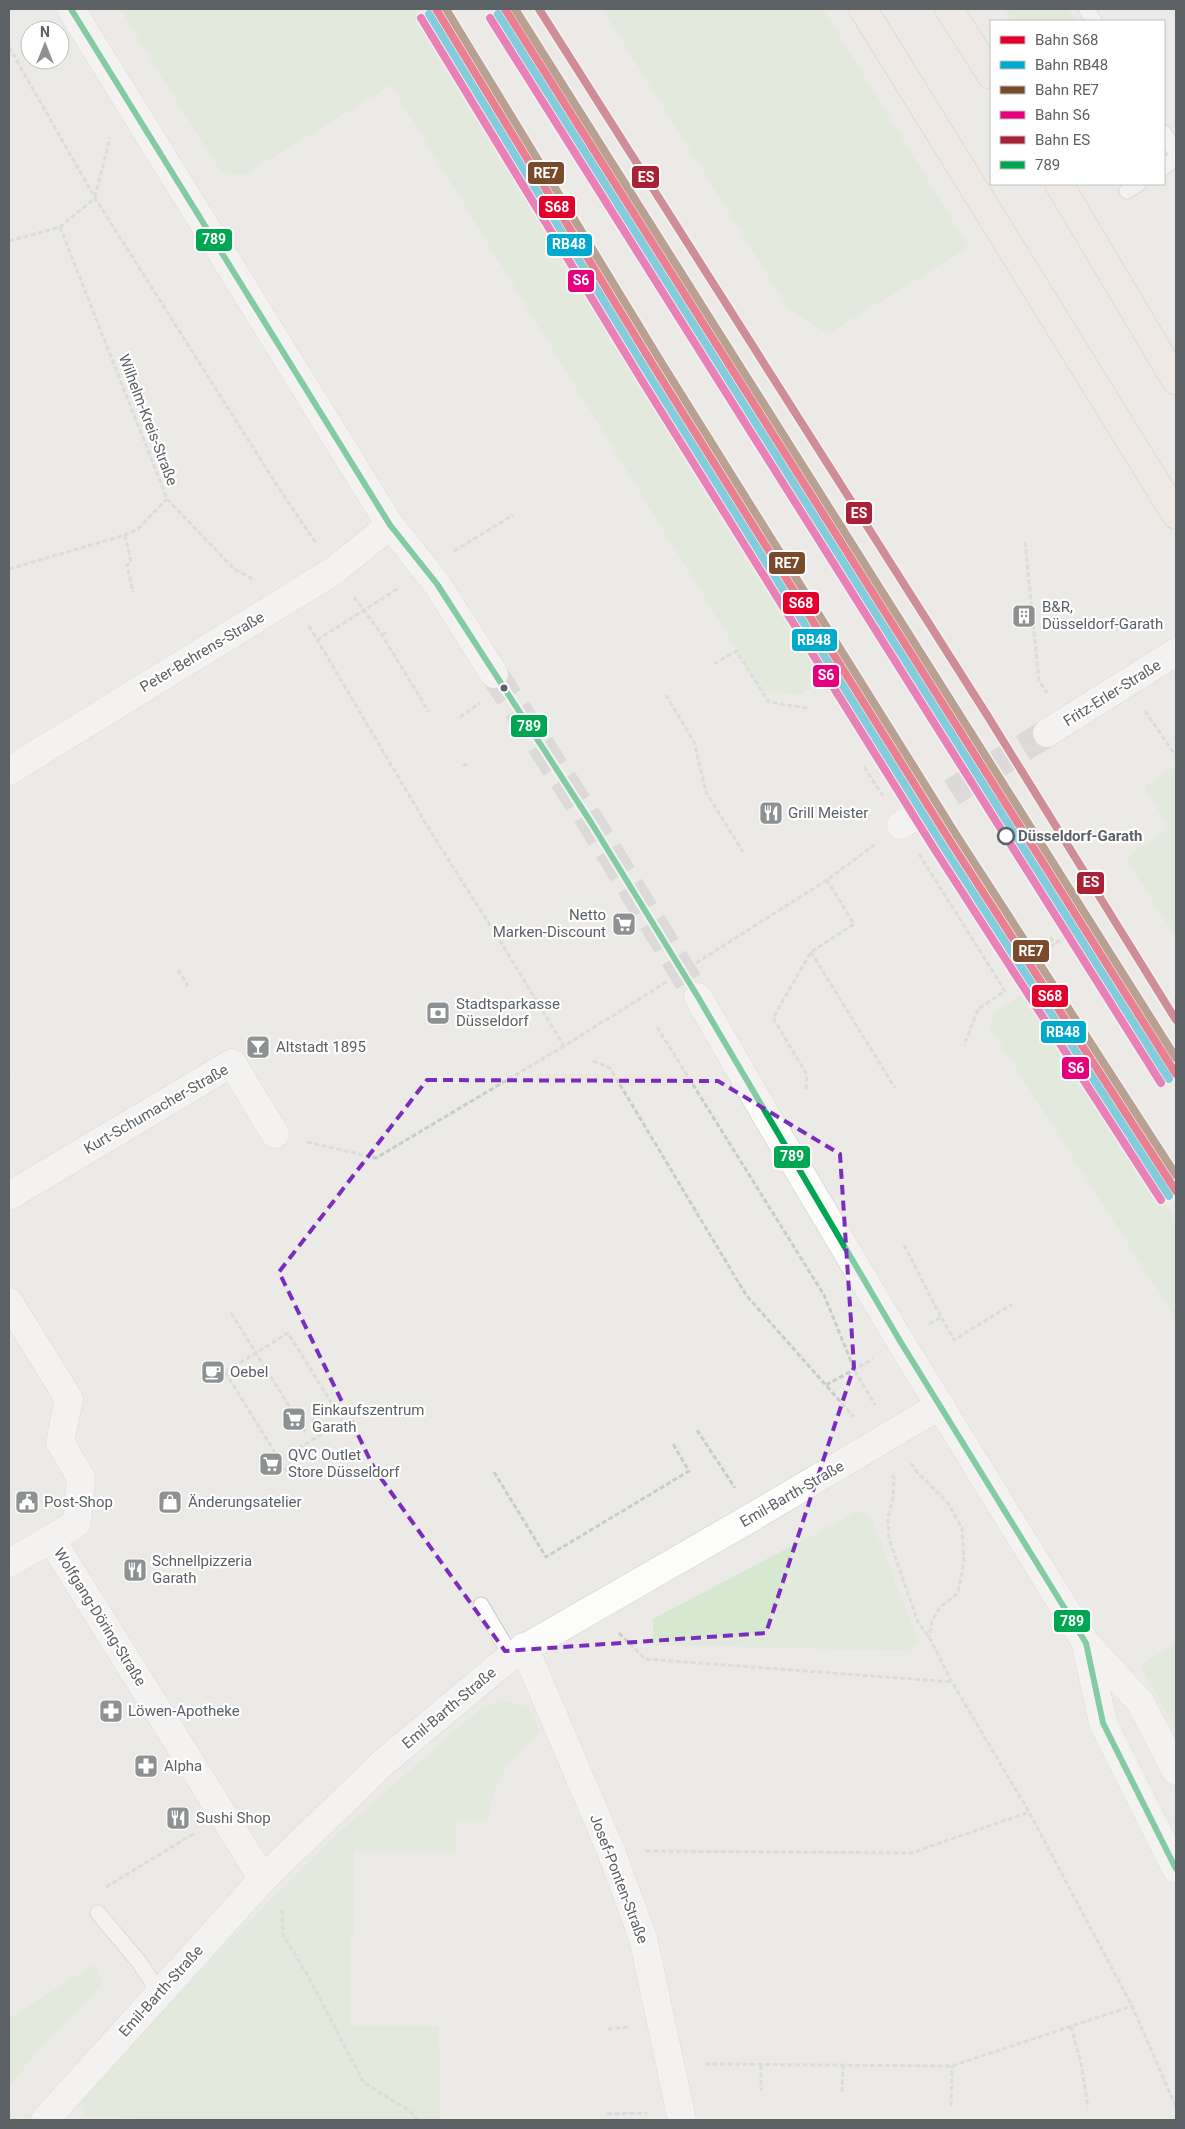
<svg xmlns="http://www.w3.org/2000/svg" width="1185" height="2129" font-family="Roboto,sans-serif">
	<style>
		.green { fill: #d7e8d1 }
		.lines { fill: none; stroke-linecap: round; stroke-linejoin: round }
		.street-tunnel { stroke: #c8c8c6; stroke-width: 28; stroke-dasharray: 28 14; stroke-linecap: butt }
		.secondary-tunnel { stroke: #c8c8c6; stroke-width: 28; stroke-dasharray: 28 14; stroke-linecap: butt }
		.lane-casing { stroke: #c8c9c8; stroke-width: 17 }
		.street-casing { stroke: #c8c9c8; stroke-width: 29 }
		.secondary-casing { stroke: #c8c9c8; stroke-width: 29 }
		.highway-casing { stroke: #c4ad93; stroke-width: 29 }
		.path { stroke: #c7cdc9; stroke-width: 3; stroke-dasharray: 5 2.5; stroke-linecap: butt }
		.lane { stroke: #fcfcfb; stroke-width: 15 }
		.street { stroke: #fcfcfb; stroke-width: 28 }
		.secondary { stroke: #fcfcfb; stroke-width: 28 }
		.highway { stroke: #efe9e0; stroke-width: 28 }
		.bus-1-casing { stroke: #fff; stroke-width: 10 }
		.bus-1 { stroke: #00a651; stroke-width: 6 }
		.rail-1-casing { stroke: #fff; stroke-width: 11 }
		.rail-2-casing { stroke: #fff; stroke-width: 11 }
		.rail-3-casing { stroke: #fff; stroke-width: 11 }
		.rail-4-casing { stroke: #fff; stroke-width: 11 }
		.rail-5-casing { stroke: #fff; stroke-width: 11 }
		.rail-1 { stroke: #e4002b; stroke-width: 8 }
		.rail-2 { stroke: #00a9ce; stroke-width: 8 }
		.rail-3 { stroke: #7a4b2a; stroke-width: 8 }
		.rail-4 { stroke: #e6007e; stroke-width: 8 }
		.rail-5 { stroke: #aa2135; stroke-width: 8 }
		.marked { fill: none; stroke: #7b2cbf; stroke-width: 4; stroke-dasharray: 10 6; stroke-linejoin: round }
		.bus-dot { fill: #5c6165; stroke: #fff; stroke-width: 2 }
		.stop-dot { fill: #fff; stroke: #5c6165; stroke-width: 2.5 }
		.labels { text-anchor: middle; stroke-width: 4.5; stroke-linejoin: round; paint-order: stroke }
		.street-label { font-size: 15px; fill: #5c6165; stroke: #fff }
		.poi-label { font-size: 15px; fill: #5c6165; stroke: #fff; text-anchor: start }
		.stop-label { font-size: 15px; font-weight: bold; fill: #5c6165; stroke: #fff; text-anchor: start }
		.line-badge { stroke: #fff; stroke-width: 2 }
		.badge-label { font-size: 14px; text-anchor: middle; font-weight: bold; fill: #fff }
	</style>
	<rect width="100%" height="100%" fill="#eceae7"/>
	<g class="green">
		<polygon points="120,9 416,9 650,391 828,676 799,695 761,690 391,85 244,175 220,171"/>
		<polygon points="602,9 823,9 969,247 828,334 789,309"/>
		<polygon points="1004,9 1068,9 1076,21 1012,21"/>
		<polygon points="1176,766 1176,938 1126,858 1169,829 1144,786"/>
		<polygon points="1029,991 1176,1221 1176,1319 989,1026 996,1011"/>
		<polygon points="858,1511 870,1516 919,1643 911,1651 653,1645 653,1619"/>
		<polygon points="1176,1643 1176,1730 1140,1665"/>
		<path d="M502,1700L527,1706L540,1731C510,1762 493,1776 488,1821H456V1851H354L353,1938H350V2026H439L440,2120H158L86,2116L79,2096L211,1959L341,1831L480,1709Z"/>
		<polygon points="94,1965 103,1983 29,2061 9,2088 9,2018"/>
	</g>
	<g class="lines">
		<polyline class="street-tunnel" points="916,815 1047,733"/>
		<polyline class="secondary-tunnel" points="494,674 592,824 698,997"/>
		<g class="lane-casing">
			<g id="lane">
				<polyline points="1086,9 1094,21"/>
				<polyline points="1164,133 1176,153"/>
				<polyline points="1164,167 1176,158"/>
				<polyline points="1127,191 1138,184"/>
				<polyline points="481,1605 511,1656"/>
				<polyline points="98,1913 139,1962 159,1992"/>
			</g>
		</g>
		<g class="street-casing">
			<g id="street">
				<polyline points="1047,733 1176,652"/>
				<polyline points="9,771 335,570 390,525"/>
				<polyline points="901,825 916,815"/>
				<polyline points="9,1196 232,1063 275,1134"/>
				<polyline points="9,1302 69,1399 60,1442 81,1478 77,1523 51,1539 263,1879"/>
				<polyline points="9,1563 51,1539"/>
				<polyline points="524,1647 611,1851 643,1938 682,2120"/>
				<polyline points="45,2120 263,1879 385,1761 511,1656 754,1516 941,1405"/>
			</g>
		</g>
		<g class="secondary-casing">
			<g id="secondary">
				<polyline points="71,9 390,525 437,584 494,674"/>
				<polyline points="698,997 770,1122 900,1341 1086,1643 1140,1702 1176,1771"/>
				<polyline points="1086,1645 1103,1723 1176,1869"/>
			</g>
		</g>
		<g class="highway-casing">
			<g id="highway">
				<polyline points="863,9 1176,515"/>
				<polyline points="949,9 991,75"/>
				<polyline points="1059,184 1176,381"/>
			</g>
		</g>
		<g class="path">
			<polyline points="9,47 95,198 278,487 316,543"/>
			<polyline points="95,197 110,138"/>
			<polyline points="60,227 167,499 234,569 255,580"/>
			<polyline points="9,241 60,227 95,198"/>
			<polyline points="125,535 131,563 127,565 133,592"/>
			<polyline points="1025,542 1039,681 1047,693"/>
			<polyline points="454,551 513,515"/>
			<polyline points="9,569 125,535 138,529 167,499"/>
			<polyline points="354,597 382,635 429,712"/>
			<polyline points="309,626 432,834 497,936 564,1046 668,981"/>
			<polyline points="382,635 389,631"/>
			<polyline points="317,640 397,589"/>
			<polyline points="714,664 736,651 769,702 807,708"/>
			<polyline points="666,695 694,742 706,792 743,852"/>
			<polyline points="1145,711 1176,756"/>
			<polyline points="460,717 480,703"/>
			<polyline points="463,766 468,763"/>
			<polyline points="864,767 883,796"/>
			<polyline points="919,854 1005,991 978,1009 964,1046"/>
			<polyline points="1050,937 1055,944"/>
			<polyline points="811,952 895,1088"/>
			<polyline points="1037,955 1076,930"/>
			<polyline points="696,963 827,880 874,845"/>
			<polyline points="178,970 188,986"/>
			<polyline points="657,1027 824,1295 855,1371 875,1405"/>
			<polyline points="593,1061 610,1068 746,1295 854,1417"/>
			<polyline points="9,1074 10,1073"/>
			<polyline points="806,1089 807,1075 773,1018 811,952 854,924 827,880"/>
			<polyline points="307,1142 376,1158 564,1046"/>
			<polyline points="904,1245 941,1317"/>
			<polyline points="231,1313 306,1433"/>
			<polyline points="929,1324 941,1317 954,1340 1012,1304"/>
			<polyline points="826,1385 873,1359"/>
			<polyline points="697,1430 735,1488"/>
			<polyline points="911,1463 917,1472 948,1503 962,1528 964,1561 958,1593 940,1607 932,1621 929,1637"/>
			<polyline points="260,1472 343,1421"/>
			<polyline points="287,1472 225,1372 288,1333 349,1431"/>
			<polyline points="494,1472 546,1557 689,1471 673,1444"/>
			<polyline points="892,1475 894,1478 893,1498 888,1517 889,1539 918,1622 929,1637 952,1682 1029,1812 1132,2006 1176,2107"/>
			<polyline points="619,1633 645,1659 952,1682"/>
			<polyline points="646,1851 911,1853 1029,1812"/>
			<polyline points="106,1887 195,1833"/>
			<polyline points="282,1910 283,1935 308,1976 364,2083 410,2111 417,2120"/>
			<polyline points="1071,2026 1081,2063 1088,2108"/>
			<polyline points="608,2029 628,2027"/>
			<polyline points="705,2064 952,2066 1132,2006"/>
			<polyline points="761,2065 761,2091"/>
			<polyline points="842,2092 843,2065"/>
			<polyline points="951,2106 952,2066"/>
			<polyline points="607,2114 647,2113"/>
		</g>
		<use href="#lane" class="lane"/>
		<use href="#street" class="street"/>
		<use href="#secondary" class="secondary"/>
		<use href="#highway" class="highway"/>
		<g class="bus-1-casing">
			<polyline id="bus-1" points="71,9 390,525 437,584 592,824 698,997 900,1341 1086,1643 1103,1723 1176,1869"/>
		</g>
		<use href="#bus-1" class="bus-1"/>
		<g class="rail-1-casing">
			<g id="rail-1">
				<polyline points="436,9 656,370 950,841 1176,1191"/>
				<polyline points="505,9 1176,1074"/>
			</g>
		</g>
		<g class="rail-2-casing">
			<g id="rail-2">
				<polyline points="429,14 649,375 943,846 1169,1196"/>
				<polyline points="498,14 1169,1079"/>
			</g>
		</g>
		<g class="rail-3-casing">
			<g id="rail-3">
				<polyline points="446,9 663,365 957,836 1176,1175"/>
				<polyline points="515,9 1176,1058"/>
			</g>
		</g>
		<g class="rail-4-casing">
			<g id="rail-4">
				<polyline points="421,18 641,379 935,850 1161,1200"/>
				<polyline points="490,18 1161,1083"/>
			</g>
		</g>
		<g class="rail-5-casing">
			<polyline id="rail-5" points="539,9 987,715 1176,1020"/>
		</g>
		<use href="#rail-1" class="rail-1"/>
		<use href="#rail-2" class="rail-2"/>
		<use href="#rail-3" class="rail-3"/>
		<use href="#rail-4" class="rail-4"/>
		<use href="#rail-5" class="rail-5"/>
	</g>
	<path d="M0 0H1185V2129H0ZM427,1080L718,1081L840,1154L854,1367L766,1633L505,1651L375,1470L279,1272Z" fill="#eceae7" fill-opacity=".55" fill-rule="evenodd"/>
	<path class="marked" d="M427,1080L718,1081L840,1154L854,1367L766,1633L505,1651L375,1470L279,1272Z"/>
	<defs>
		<g id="building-square" transform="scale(1.25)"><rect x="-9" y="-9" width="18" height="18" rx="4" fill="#8e9192" stroke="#fff"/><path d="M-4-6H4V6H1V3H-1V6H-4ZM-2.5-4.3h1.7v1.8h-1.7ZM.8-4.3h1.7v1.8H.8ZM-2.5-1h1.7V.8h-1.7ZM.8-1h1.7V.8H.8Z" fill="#fff"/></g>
		<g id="restaurant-square" transform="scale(1.25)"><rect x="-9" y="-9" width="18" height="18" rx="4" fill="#8e9192" stroke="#fff"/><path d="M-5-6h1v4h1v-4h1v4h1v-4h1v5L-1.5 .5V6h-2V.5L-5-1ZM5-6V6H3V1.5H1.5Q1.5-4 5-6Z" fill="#fff"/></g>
		<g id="supermarket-square" transform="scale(1.25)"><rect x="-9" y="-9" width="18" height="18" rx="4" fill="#8e9192" stroke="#fff"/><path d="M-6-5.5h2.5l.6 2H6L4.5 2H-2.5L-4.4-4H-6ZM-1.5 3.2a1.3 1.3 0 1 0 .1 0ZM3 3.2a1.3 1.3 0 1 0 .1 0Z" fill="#fff"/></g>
		<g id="bank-square" transform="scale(1.25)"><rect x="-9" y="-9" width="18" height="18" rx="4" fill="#8e9192" stroke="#fff"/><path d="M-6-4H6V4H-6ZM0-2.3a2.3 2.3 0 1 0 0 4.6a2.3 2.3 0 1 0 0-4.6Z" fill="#fff"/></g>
		<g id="bar-square" transform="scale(1.25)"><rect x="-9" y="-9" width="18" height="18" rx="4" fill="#8e9192" stroke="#fff"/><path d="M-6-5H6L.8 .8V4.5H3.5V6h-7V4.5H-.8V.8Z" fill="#fff"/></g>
		<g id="cafe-square" transform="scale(1.25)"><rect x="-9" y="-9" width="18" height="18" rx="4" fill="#8e9192" stroke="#fff"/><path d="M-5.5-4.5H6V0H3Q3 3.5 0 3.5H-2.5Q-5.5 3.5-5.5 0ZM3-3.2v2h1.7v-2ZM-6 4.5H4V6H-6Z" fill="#fff"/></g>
		<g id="civic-square" transform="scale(1.25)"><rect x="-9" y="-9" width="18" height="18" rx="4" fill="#8e9192" stroke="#fff"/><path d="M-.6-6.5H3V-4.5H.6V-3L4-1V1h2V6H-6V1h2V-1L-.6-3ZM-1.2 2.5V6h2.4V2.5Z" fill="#fff"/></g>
		<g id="shop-square" transform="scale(1.25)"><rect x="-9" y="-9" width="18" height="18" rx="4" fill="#8e9192" stroke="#fff"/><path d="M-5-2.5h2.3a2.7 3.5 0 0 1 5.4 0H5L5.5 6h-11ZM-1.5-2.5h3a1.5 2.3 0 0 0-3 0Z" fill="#fff"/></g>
		<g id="pharmacy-square" transform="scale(1.25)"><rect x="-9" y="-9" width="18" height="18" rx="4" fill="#8e9192" stroke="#fff"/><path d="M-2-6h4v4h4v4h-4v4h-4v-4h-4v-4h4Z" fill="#fff"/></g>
	</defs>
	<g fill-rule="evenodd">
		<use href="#building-square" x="1024" y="616"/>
		<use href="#restaurant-square" x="771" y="813"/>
		<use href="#supermarket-square" x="624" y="924"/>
		<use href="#bank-square" x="438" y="1013"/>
		<use href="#bar-square" x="258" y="1047"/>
		<use href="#cafe-square" x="213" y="1372"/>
		<use href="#supermarket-square" x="294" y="1419"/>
		<use href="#supermarket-square" x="271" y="1464"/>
		<use href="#civic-square" x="27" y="1502"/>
		<use href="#shop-square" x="170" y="1502"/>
		<use href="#restaurant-square" x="135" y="1570"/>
		<use href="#pharmacy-square" x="111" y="1711"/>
		<use href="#pharmacy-square" x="146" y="1766"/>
		<use href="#restaurant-square" x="178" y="1818"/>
	</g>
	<circle class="bus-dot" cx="504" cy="688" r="4.5"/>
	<circle class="stop-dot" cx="1006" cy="836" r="8"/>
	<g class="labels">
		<g class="street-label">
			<text transform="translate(148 420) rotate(69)" y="5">Wilhelm-Kreis-Straße</text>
			<text transform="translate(202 652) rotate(-31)" y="5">Peter-Behrens-Straße</text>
			<text transform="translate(1112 693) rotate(-32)" y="5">Fritz-Erler-Straße</text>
			<text transform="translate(156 1109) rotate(-30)" y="5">Kurt-Schumacher-Straße</text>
			<text transform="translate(792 1494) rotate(-30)" y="5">Emil-Barth-Straße</text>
			<text transform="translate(100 1617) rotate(58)" y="5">Wolfgang-Döring-Straße</text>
			<text transform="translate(449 1708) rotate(-40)" y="5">Emil-Barth-Straße</text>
			<text transform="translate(619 1879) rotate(69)" y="5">Josef-Ponten-Straße</text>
			<text transform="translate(161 1991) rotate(-48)" y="5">Emil-Barth-Straße</text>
		</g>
		<g class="poi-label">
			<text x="1042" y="612">B&amp;R,<tspan x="1042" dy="17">Düsseldorf-Garath</tspan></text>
			<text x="788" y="818">Grill Meister</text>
			<text x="606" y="920" text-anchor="end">Netto<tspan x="606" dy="17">Marken-Discount</tspan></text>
			<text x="456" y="1009">Stadtsparkasse<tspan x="456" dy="17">Düsseldorf</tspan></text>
			<text x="276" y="1052">Altstadt 1895</text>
			<text x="230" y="1377">Oebel</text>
			<text x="312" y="1415">Einkaufszentrum<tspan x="312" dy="17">Garath</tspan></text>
			<text x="288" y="1460">QVC Outlet<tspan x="288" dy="17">Store Düsseldorf</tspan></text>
			<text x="44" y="1507">Post-Shop</text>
			<text x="188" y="1507">Änderungsatelier</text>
			<text x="152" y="1566">Schnellpizzeria<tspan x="152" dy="17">Garath</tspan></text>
			<text x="128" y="1716">Löwen-Apotheke</text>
			<text x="164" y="1771">Alpha</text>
			<text x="196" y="1823">Sushi Shop</text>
		</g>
		<g class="stop-label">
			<text x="1018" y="841">Düsseldorf-Garath</text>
		</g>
	</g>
	<g class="line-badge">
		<rect x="527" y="161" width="38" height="24" rx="5" fill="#7a4b2a"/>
		<rect x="631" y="165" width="29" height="24" rx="5" fill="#aa2135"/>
		<rect x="538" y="195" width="38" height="24" rx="5" fill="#e4002b"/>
		<rect x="195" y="228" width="38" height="24" rx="5" fill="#00a651"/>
		<rect x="546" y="233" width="47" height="24" rx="5" fill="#00a9ce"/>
		<rect x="567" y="269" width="28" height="24" rx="5" fill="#e6007e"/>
		<rect x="845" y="501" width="28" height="24" rx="5" fill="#aa2135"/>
		<rect x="768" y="551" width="38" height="24" rx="5" fill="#7a4b2a"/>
		<rect x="782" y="591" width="38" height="24" rx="5" fill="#e4002b"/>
		<rect x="791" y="628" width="47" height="24" rx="5" fill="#00a9ce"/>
		<rect x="812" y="664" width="28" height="24" rx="5" fill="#e6007e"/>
		<rect x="510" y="714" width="38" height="24" rx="5" fill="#00a651"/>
		<rect x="1076" y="871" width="29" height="24" rx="5" fill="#aa2135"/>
		<rect x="1012" y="939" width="38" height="24" rx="5" fill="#7a4b2a"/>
		<rect x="1031" y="984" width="38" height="24" rx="5" fill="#e4002b"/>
		<rect x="1040" y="1020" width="47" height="24" rx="5" fill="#00a9ce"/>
		<rect x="1061" y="1056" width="29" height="24" rx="5" fill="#e6007e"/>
		<rect x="773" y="1145" width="38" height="24" rx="5" fill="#00a651"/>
		<rect x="1053" y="1609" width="38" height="24" rx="5" fill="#00a651"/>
	</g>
	<g class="badge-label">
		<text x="546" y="178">RE7</text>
		<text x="646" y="182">ES</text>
		<text x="557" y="212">S68</text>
		<text x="214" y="244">789</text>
		<text x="569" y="249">RB48</text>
		<text x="581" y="285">S6</text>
		<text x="859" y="518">ES</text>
		<text x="787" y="568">RE7</text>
		<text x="801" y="608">S68</text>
		<text x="814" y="645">RB48</text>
		<text x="826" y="680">S6</text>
		<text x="529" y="731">789</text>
		<text x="1091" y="887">ES</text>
		<text x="1031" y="956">RE7</text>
		<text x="1050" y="1001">S68</text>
		<text x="1063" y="1037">RB48</text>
		<text x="1076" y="1073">S6</text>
		<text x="792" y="1161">789</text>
		<text x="1072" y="1626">789</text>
	</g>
	<rect width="1185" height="2129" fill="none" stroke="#5c6165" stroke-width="20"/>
	<rect x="990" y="20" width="175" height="165" fill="#ffffff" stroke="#bec0c1"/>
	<rect x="1000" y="36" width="25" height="8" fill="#e4002b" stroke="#bec0c1"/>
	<text x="1035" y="45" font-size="15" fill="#5c6165">Bahn S68</text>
	<rect x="1000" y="61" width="25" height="8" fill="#00a9ce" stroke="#bec0c1"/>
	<text x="1035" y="70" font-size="15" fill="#5c6165">Bahn RB48</text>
	<rect x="1000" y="86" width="25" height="8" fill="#7a4b2a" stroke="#bec0c1"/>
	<text x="1035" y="95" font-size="15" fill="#5c6165">Bahn RE7</text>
	<rect x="1000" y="111" width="25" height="8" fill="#e6007e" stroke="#bec0c1"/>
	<text x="1035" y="120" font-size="15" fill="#5c6165">Bahn S6</text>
	<rect x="1000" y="136" width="25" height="8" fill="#aa2135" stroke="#bec0c1"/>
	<text x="1035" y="145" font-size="15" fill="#5c6165">Bahn ES</text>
	<rect x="1000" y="161" width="25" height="8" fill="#00a651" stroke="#bec0c1"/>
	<text x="1035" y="170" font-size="15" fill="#5c6165">789</text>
	<g transform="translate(45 45)"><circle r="24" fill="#ffffff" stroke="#bec0c1"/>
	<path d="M0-4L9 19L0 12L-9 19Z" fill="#8e9192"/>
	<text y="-8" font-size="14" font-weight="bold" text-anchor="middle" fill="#5c6165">N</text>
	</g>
</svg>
